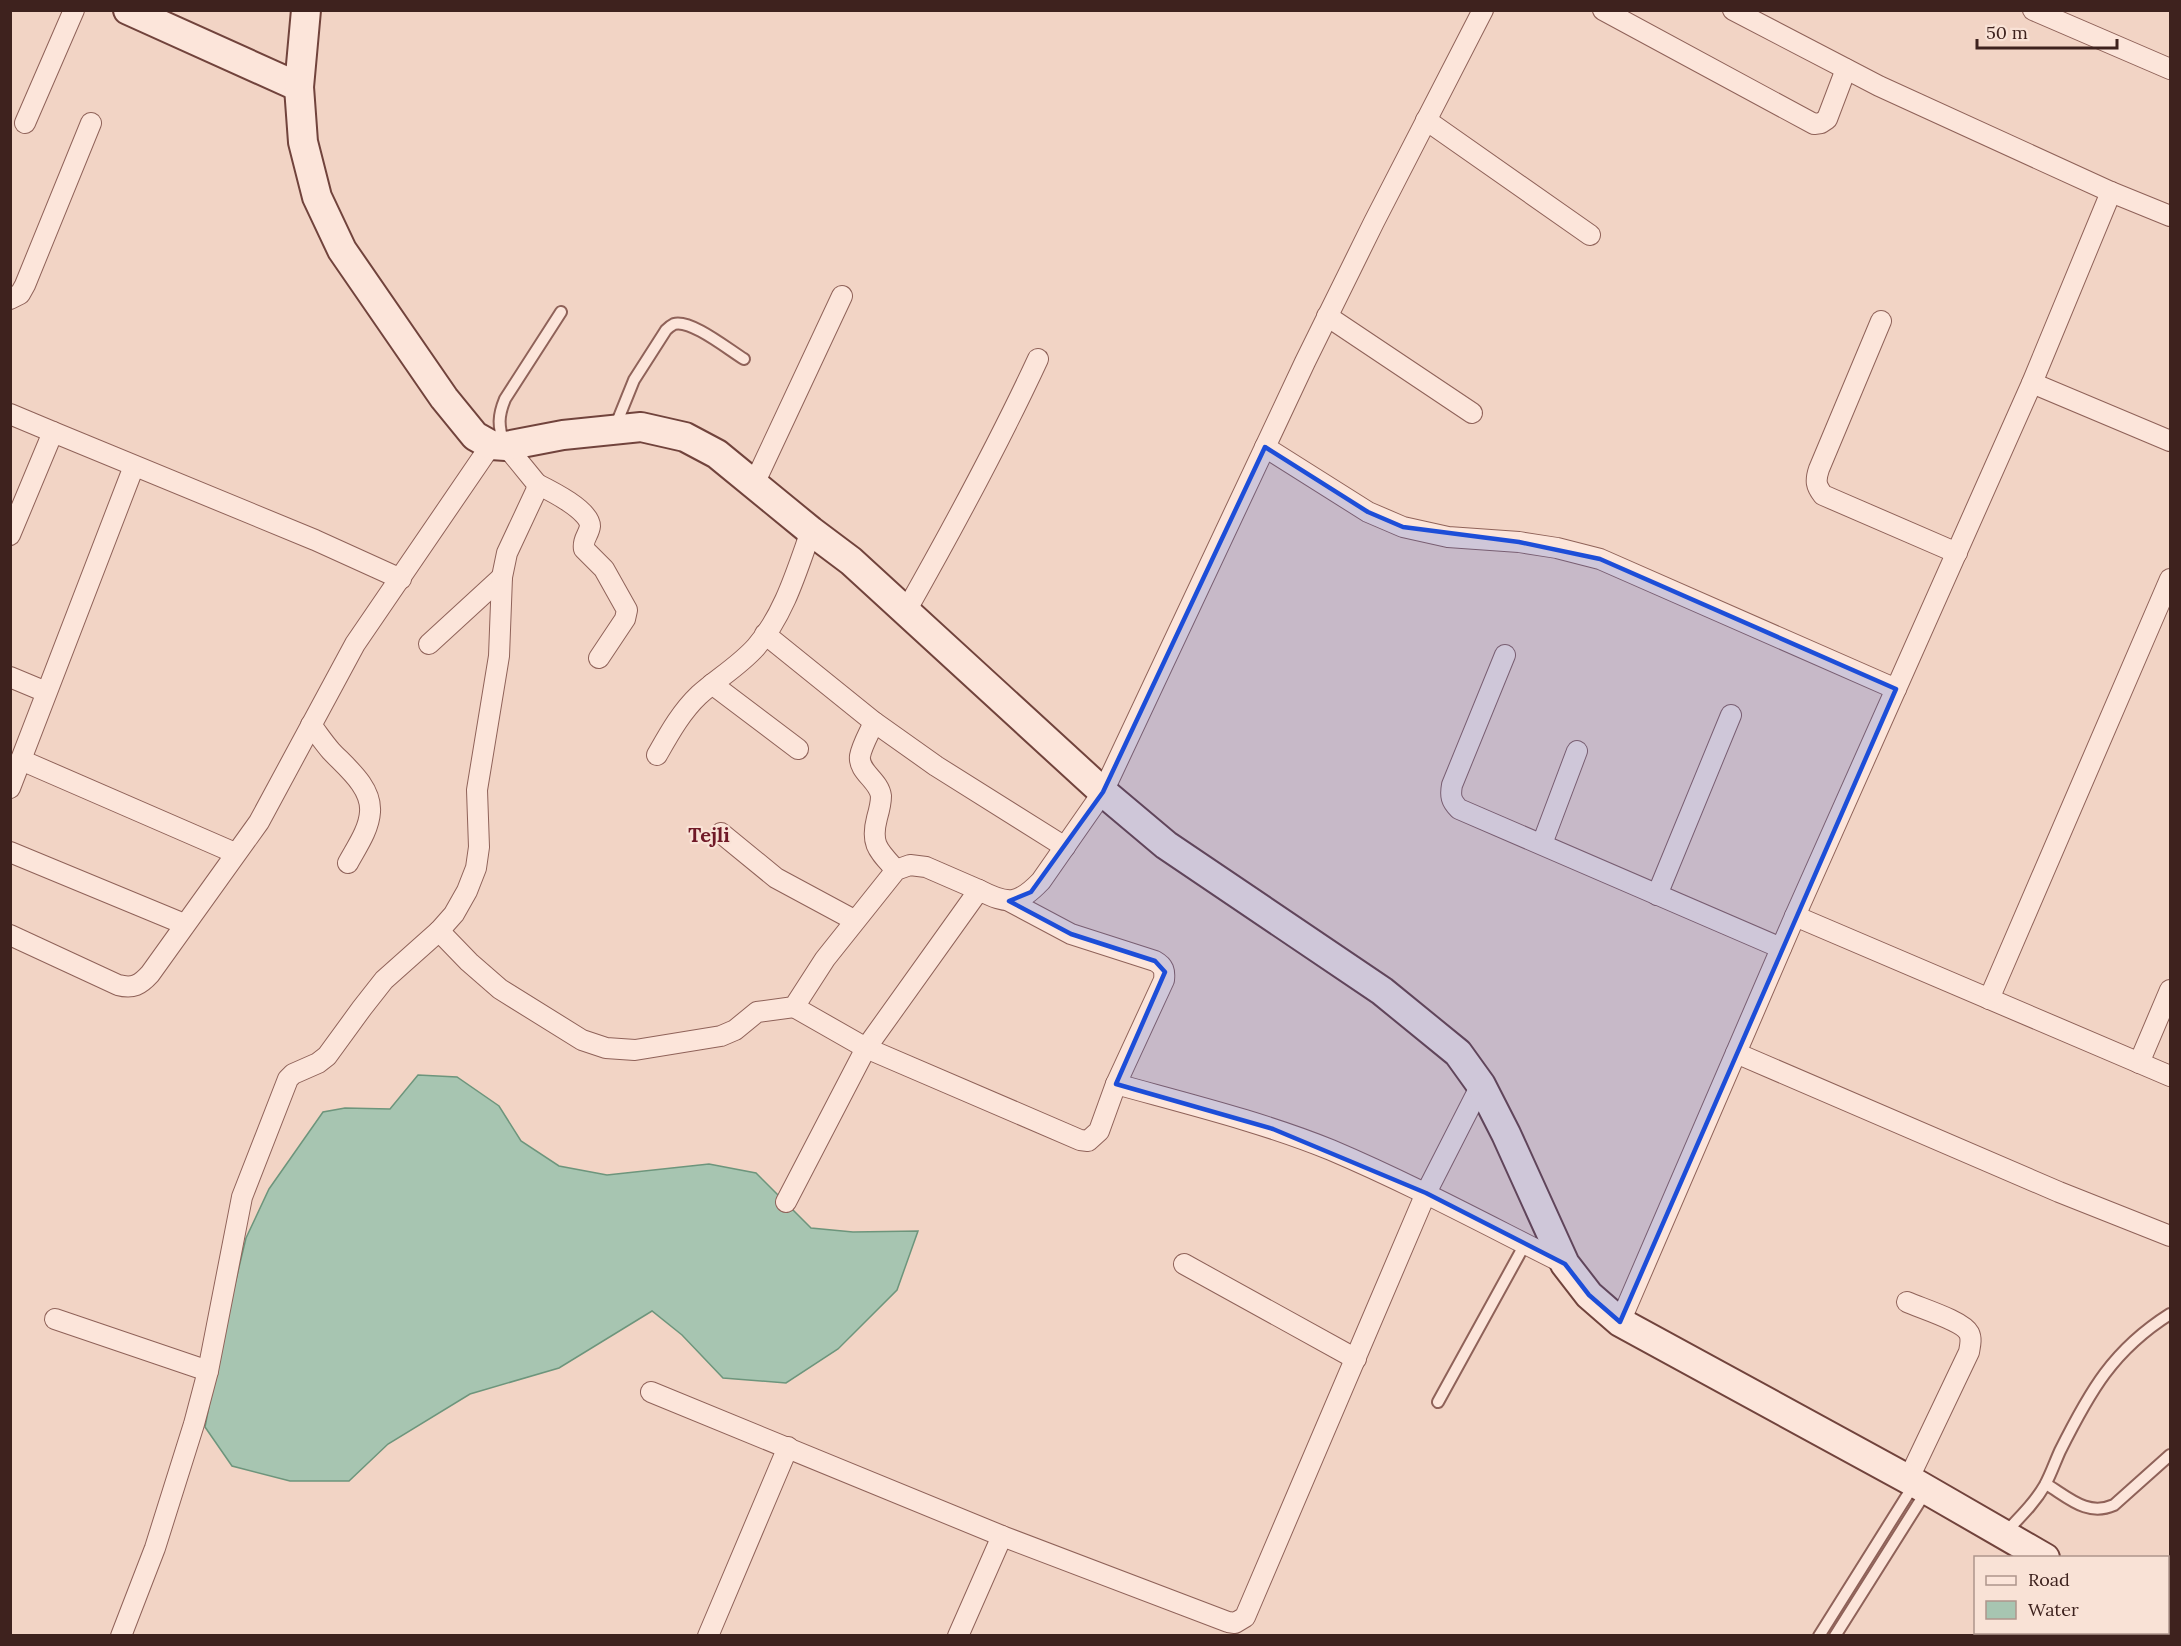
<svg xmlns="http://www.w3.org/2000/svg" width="2181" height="1646" font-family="Lora,serif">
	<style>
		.water { fill: #a7c5b1; stroke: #6d957c; stroke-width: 1.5 }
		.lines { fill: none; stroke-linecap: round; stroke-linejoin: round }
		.lane-casing { stroke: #8f6259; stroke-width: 14 }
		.street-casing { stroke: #8f6259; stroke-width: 22 }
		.secondary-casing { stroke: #71433c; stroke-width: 32 }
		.lane { stroke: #fce5da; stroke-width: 10 }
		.street { stroke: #fce5da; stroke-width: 20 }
		.secondary { stroke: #fce5da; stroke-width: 28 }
		.marked { fill: #1d4ed8; fill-opacity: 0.2; stroke: #1d4ed8; stroke-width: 4.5; stroke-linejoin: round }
		.labels { text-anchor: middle; stroke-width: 4.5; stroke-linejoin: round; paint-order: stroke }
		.quarter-label { font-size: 20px; font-weight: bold; fill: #6f1927; stroke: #f9e2d6 }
	</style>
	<rect width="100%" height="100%" fill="#f2d4c5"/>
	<polygon class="water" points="418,1075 457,1077 499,1106 521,1141 559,1166 607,1175 709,1164 756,1173 811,1228 853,1232 918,1231 897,1290 838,1349 786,1383 723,1378 682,1335 652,1311 559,1368 470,1394 388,1444 349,1481 290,1481 232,1466 205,1427 223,1334 246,1238 269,1189 323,1112 345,1108 390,1109"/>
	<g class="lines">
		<g class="lane-casing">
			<g id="lane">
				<path d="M615,427L634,380L666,330C667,329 672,325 674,324C691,319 729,350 744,359"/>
				<path d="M504,443C498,426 498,416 505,399L561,312"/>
				<polyline points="1438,1402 1525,1244"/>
				<path d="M2046,1484C2068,1497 2087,1517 2114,1505L2170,1455"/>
				<path d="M2004,1534C2019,1518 2034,1504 2045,1485C2051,1474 2055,1462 2060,1451C2090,1391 2113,1350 2170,1314"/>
				<polyline points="1819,1636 1915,1483"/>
				<polyline points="1835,1636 1927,1490"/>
			</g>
		</g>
		<g class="street-casing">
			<g id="street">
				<polyline points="1603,10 1814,124 1821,123 1827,119 1846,69"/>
				<polyline points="1733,10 1879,86 2111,192 2170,216"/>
				<polyline points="2033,10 2170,69"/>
				<polyline points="1426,120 1590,235"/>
				<polyline points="25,123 74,10"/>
				<polyline points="10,299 20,294 25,285 91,123"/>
				<polyline points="1327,316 1472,413"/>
				<path d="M1881,321L1819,469C1815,481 1816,486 1823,495L1957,553"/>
				<polyline points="2032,383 2170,441"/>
				<polyline points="10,414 53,432"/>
				<polyline points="1265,447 1368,512 1403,527 1448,537 1519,542 1557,548 1600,559 1896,689"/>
				<path d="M537,484C549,490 590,510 590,526C589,535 582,539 584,549L604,569L627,610L625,619L599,658"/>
				<polyline points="754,484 842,296"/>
				<polyline points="10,535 53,432 315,540 401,579"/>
				<path d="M906,611C953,528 998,445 1038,359"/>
				<polyline points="765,634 874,722 936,766 1065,847"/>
				<polyline points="429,644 502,577"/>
				<path d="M1505,655L1452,785C1450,796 1451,801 1459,809L1781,948"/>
				<polyline points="10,677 46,692"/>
				<polyline points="712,684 798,749"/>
				<path d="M874,722C870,732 862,745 860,756C858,772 879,780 881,796C881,804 879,811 877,818C870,845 879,851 896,870"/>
				<path d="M311,725C318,734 324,743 331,751C346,767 372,787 370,812C369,830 356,848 348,863"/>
				<path d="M657,755C669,734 681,712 699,695C718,678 739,666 756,647C784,615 797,570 811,531"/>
				<polyline points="21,760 235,853"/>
				<polyline points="10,788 134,466"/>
				<polyline points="721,833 776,878 854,920"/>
				<polyline points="1542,844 1577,751"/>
				<polyline points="10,852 184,924"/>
				<polyline points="1657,895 1731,715"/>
				<polyline points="1795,916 2170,1076"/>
				<polyline points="439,931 469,962 500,989 582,1040 606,1048 635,1050 721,1036 735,1030 757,1012 794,1007 825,959 896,870 910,865 926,867 979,890"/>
				<path d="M10,935L118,985C133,989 140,985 150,974L259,822L355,644L491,445"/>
				<polyline points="1989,999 2170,579"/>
				<path d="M794,1007L866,1048L1080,1140L1088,1141L1099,1131L1116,1084L1164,980C1165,971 1164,966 1155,961L1071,934L1009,901"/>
				<polyline points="1736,1053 2059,1192 2170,1236"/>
				<polyline points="2139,1063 2170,990"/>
				<path d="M1116,1084C1188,1104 1262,1122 1331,1150C1411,1184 1487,1225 1565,1264"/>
				<path d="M786,1202L866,1048L979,890C1008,905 1018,905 1041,881L1103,792L1305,362L1374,222L1483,10"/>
				<polyline points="1184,1264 1356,1359"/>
				<path d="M1907,1302C1920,1308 1963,1321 1969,1333C1972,1339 1970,1346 1969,1352L1908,1480"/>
				<polyline points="55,1319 208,1371"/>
				<polyline points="1620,1322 1795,916 2032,383 2111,192"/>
				<polyline points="651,1392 1002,1536 1228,1622 1235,1623 1245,1617 1426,1193 1481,1085"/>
				<polyline points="121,1636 155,1548 194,1424 208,1371 242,1197 288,1079 293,1074 318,1063 327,1056 362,1008 384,980 439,931 454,914 467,891 476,868 479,847 477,790 499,656 502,577 507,553 536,491 537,484 506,446"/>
				<polyline points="708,1636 788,1447"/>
				<polyline points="958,1636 1002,1536"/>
			</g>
		</g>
		<g class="secondary-casing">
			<g id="secondary">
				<polyline points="128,10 299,87"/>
				<polyline points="306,10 299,87 303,142 317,197 342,250 444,398 475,436 491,445 506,446 563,435 641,427 685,437 717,454 811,531 851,561 1103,792 1166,845 1382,991 1458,1053 1481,1085 1506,1134 1565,1264 1589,1295 1620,1322 1915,1483 2045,1558"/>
				<polyline points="2168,1627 2170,1628"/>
			</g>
		</g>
		<use href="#lane" class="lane"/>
		<use href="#street" class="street"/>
		<use href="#secondary" class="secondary"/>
	</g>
	<path class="marked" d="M1265,447L1368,512L1403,527L1519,542L1600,559L1896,689L1620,1322L1589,1295L1565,1264L1426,1193L1273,1129L1116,1084L1165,972L1155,961L1071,934L1009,901L1031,892L1103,792Z"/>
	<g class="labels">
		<g class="quarter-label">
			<text x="709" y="842">Tejli</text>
		</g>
	</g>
	<rect width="2181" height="1646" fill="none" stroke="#3e221e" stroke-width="24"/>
	<rect x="1974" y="1556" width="195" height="78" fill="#f9e2d6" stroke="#ae958c" stroke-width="1.5"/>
	<rect x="1986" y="1576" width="30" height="9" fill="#fce5da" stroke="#ae958c" stroke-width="1.5"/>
	<text x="2028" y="1586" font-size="18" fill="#3e221e">Road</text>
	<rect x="1986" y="1601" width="30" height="18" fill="#a7c5b1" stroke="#ae958c" stroke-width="1.5"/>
	<text x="2028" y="1616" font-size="18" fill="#3e221e">Water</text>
	<path d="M1977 39v9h140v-9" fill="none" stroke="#3e221e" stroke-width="3"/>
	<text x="1986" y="39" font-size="18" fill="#3e221e" stroke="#f9e2d6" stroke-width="4.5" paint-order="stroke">50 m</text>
</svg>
